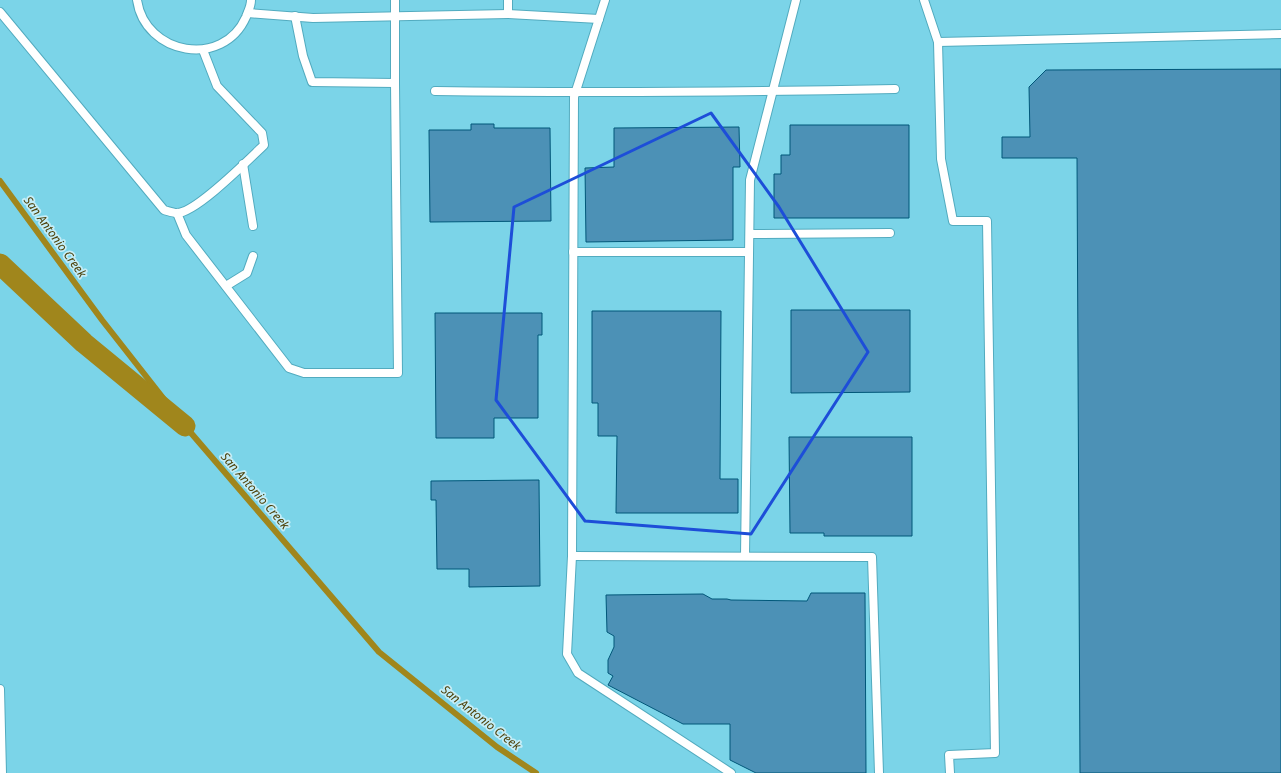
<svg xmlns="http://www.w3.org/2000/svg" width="1281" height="773" font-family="'Noto Sans',sans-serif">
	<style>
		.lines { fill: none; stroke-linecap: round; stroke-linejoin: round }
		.stream { stroke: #a0861c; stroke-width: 6 }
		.canal { stroke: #a0861c; stroke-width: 21 }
		.building { fill: #4c91b6; stroke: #015779 }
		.lane-casing { stroke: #52abbf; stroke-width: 10 }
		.lane { stroke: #fff; stroke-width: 8 }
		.marked { fill: none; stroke: #1d4ed8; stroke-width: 3; stroke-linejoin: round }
		.labels { text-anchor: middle; stroke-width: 3.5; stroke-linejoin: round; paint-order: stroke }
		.water-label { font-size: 12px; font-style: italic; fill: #4d4008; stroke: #c4edf7 }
	</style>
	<rect width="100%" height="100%" fill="#7bd4e8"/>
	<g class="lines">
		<polyline class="stream" points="0,181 102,320 185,426 379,652 497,747 536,773"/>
		<polyline class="canal" points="0,264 84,343 185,426"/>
	</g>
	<g class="building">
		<polygon points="1281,69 1281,773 1080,773 1077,158 1002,158 1002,137 1030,137 1029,87 1046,70"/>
		<polygon points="471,124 494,124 494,128 550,128 551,221 430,222 429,130 471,130"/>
		<polygon points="790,125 909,125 909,218 774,218 774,174 781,174 781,155 790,155"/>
		<polygon points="739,127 740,167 733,167 733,240 586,242 585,168 614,167 614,128"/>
		<polygon points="791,310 910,310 910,392 791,393"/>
		<polygon points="592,311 721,311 720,479 738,479 738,513 616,513 617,436 598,436 598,403 592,403"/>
		<polygon points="435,313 542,313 542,335 538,335 538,418 494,418 494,438 436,438"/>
		<polygon points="789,437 912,437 912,536 824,536 824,533 790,533"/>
		<polygon points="539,480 540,586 469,587 469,569 437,569 436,500 431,500 431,481"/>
		<polygon points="811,593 865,593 866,773 756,773 730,760 730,724 683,724 608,685 613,676 608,673 608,660 614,647 614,636 607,632 606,595 703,594 712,599 727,599 731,600 807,601"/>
	</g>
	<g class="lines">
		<g class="lane-casing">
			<g id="lane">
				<path d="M137,0C145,55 223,69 246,17C248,11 251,7 251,0"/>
				<polyline points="605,0 574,97 572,556 567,654 578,673 731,773"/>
				<polyline points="924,0 938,42 941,159 953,221 987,221 995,753 949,755 950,773"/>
				<path d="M0,12L164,210C168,211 173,213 177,213C196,213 248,160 264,145L262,133L217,86L203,50"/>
				<polyline points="248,13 313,18 508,14 599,19"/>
				<polyline points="508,14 508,0"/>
				<polyline points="295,16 303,56 312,82 395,83 395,0"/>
				<polyline points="938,42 1281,34"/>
				<path d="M435,91C588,93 741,92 895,89"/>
				<polyline points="243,164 253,226"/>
				<polyline points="177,213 186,235 289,368 304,373 398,373 395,83"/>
				<polyline points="750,234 890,233"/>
				<polyline points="573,252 749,252"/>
				<polyline points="226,286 247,273 253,256"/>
				<polyline points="572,556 872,557 879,773"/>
				<polyline points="745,556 750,180 796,0"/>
				<polyline points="0,689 2,773"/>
			</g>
		</g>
		<use href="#lane" class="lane"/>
	</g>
	<path class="marked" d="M711,113L779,207L868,352L751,534L585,521L496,400L514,207Z"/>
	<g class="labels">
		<g class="water-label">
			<text transform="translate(55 237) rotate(54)" y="4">San Antonio Creek</text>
			<text transform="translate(255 491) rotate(49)" y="4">San Antonio Creek</text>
			<text transform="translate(481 718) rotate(38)" y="4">San Antonio Creek</text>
		</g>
	</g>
</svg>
